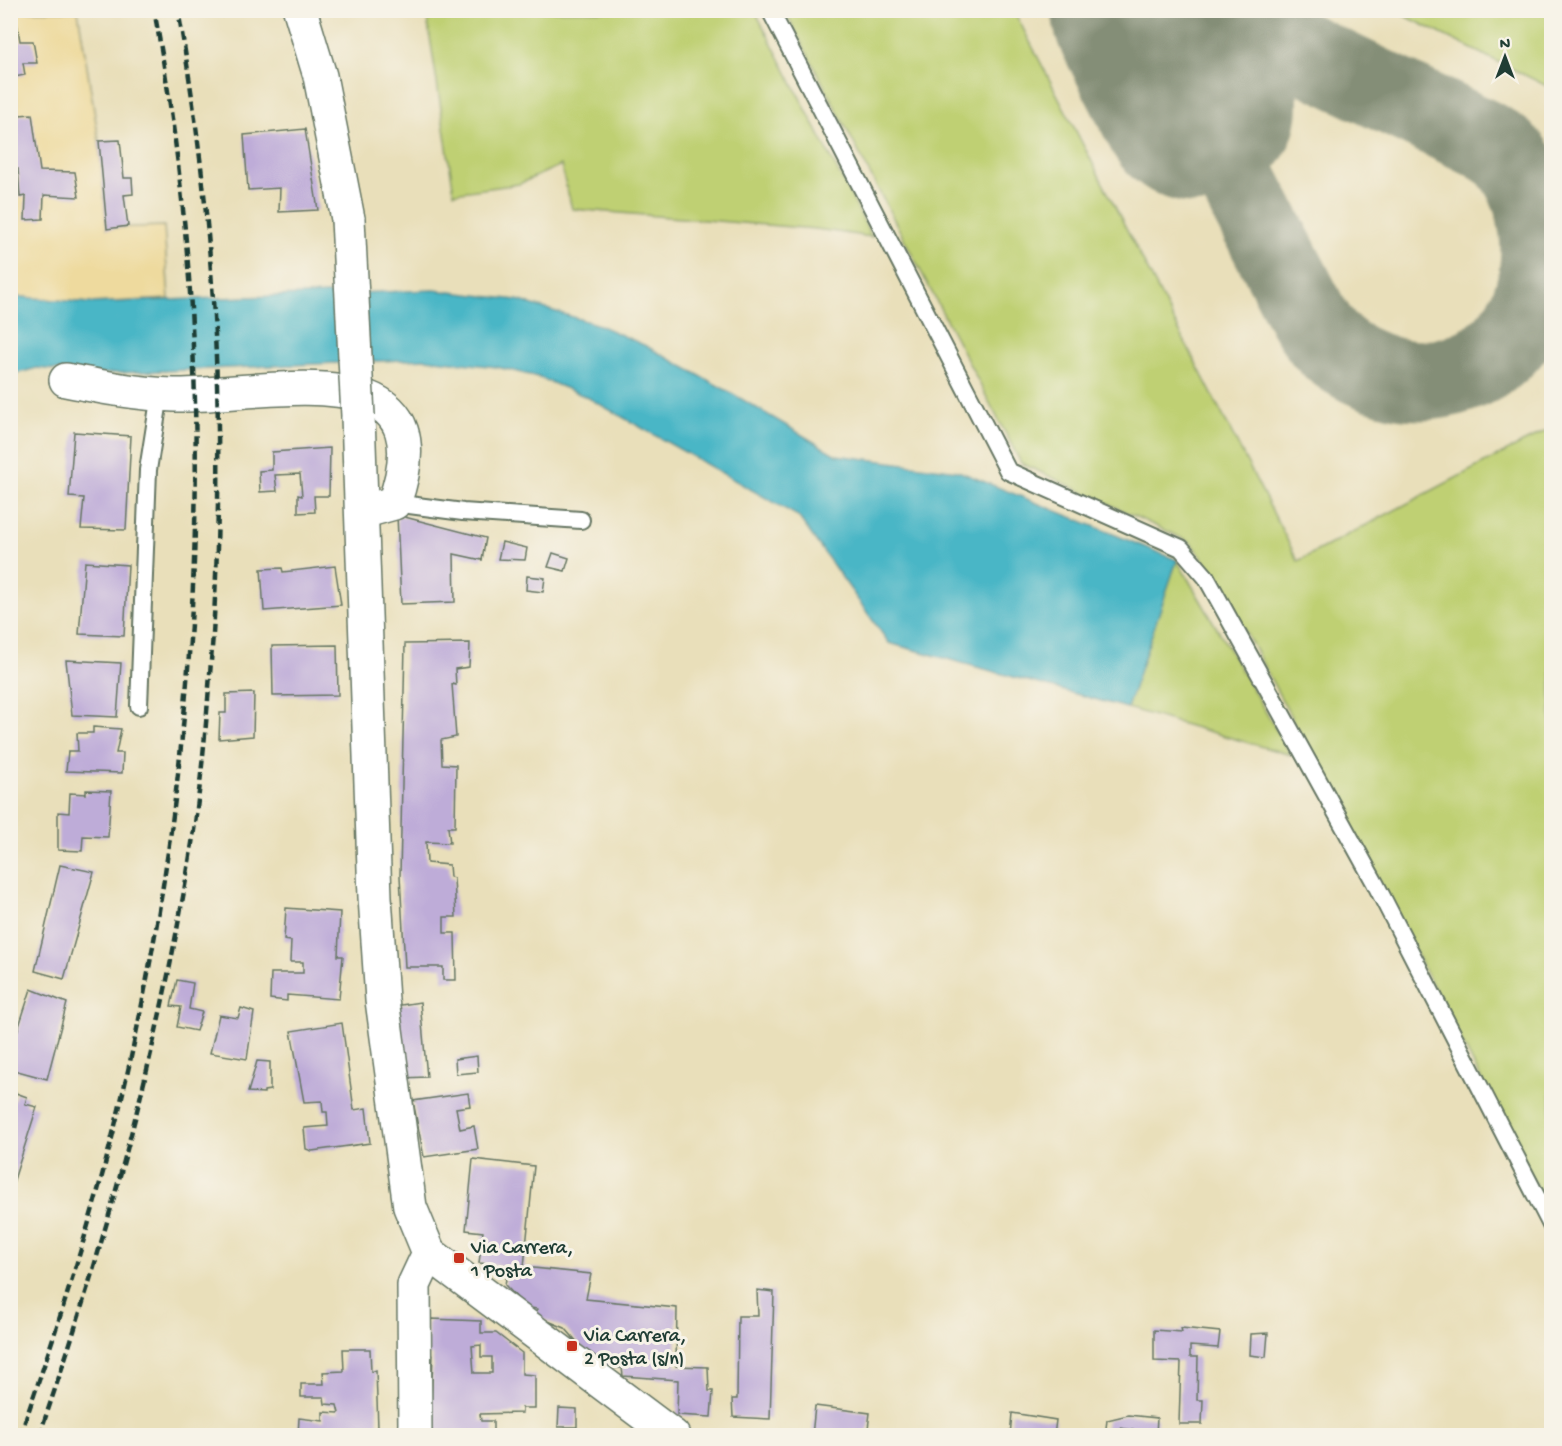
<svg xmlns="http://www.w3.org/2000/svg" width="1562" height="1446" font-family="'Gochi Hand',sans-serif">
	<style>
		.green { fill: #bfd073; stroke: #6f8654; stroke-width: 1.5 }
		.sand { fill: #eeda9e; stroke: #868c69; stroke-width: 1.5 }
		.water { fill: #4ab6c6; stroke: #347a7d; stroke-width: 1.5 }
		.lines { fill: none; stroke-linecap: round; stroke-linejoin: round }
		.taxiway { stroke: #848e77; stroke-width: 80 }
		.runway { stroke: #848e77; stroke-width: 198 }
		.building { fill: #beacd8; fill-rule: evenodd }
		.lane-casing { stroke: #667663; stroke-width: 20 }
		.street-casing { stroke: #667663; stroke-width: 36 }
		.lane { stroke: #fff; stroke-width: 16 }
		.street { stroke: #fff; stroke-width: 33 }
		.rail { stroke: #1f3d34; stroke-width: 4.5; stroke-dasharray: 9 4.5; stroke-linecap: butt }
		.street-bridge-casing { stroke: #667663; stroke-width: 36; stroke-linecap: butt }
		.street-bridge { stroke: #fff; stroke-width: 33 }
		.poi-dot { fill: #c8321e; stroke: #f7f3e8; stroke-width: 2 }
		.labels { text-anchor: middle; stroke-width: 6; stroke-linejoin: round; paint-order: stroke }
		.poi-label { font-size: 20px; fill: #1f3d34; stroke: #f7f3e8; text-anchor: start }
	</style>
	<rect width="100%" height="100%" fill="#f7f3e8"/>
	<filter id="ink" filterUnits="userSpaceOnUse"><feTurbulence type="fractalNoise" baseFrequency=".0167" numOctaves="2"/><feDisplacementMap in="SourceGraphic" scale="12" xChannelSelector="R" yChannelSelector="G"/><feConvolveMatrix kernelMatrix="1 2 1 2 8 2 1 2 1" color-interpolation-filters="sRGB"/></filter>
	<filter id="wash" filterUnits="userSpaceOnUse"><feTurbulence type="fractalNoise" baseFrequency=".008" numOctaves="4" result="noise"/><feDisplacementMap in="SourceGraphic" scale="24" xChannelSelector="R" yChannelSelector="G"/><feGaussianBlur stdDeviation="1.35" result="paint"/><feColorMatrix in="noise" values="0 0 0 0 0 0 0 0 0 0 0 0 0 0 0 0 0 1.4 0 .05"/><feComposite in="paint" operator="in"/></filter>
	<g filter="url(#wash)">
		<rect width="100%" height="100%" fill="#e9dfba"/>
		<g class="green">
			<polygon points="426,11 755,11 872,237 816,229 572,209 561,165 519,184 454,193"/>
			<polygon points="785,11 1014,11 1298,561 1551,428 1551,1215 1380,883 1214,573 1190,542 1021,463"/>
			<polygon points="1395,11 1551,11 1551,88"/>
			<polygon points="1177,560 1291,755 1127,708"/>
		</g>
		<polygon class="sand" points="10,11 78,11 99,141 107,228 164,226 169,299 90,303 11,296"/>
		<polygon class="water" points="434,290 517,300 599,325 646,346 733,394 836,455 958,471 1177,560 1127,708 889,643 798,516 587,397 538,377 497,367 426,359 95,374 37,368 11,375 11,296 90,303"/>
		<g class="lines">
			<path class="taxiway" d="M1199,105L1308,316C1314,325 1321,338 1329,345C1345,360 1364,369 1385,375C1411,383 1436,382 1461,373C1549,343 1562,222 1509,157C1503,151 1494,146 1487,141L1215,10"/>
			<polyline class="runway" points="1151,10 1199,105"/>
		</g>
		<g id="blocks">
			<g class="building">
				<polygon points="10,10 15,10 20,41 33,41 37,63 23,63 25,75 14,77 19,115 32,114 40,171 75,172 79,197 44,195 43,219 25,220 26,196 20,197 18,169 13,170 10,152"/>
				<polygon points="305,129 318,210 279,212 280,188 248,190 244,135"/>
				<polygon points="120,140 124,178 132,178 133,194 124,195 128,226 107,229 99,141"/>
				<polygon points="74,432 131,436 126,530 81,529 84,498 69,497"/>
				<polygon points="330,448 329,496 314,496 315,512 298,513 298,495 302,496 300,474 275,475 277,491 260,492 259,471 272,470 272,452"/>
				<polygon points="397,515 486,538 482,560 454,554 455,602 401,604"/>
				<polygon points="502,542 527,548 525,560 498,559"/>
				<polygon points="553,553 569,558 565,571 548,567"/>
				<polygon points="85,562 128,565 124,636 79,634"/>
				<polygon points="335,566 341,605 264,611 261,569 282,568 283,572"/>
				<polygon points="527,576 545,578 543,592 526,590"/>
				<polygon points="470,643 469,667 455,669 456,685 452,684 456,737 441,740 442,764 456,765 455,827 448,827 450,843 426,842 427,863 449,865 450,877 454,878 456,917 444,917 444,933 455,933 456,980 443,980 443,967 405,967 400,876 405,644"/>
				<polygon points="337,645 338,695 273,696 272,646"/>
				<polygon points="66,660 121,663 117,717 72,715"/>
				<polygon points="254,693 253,736 219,739 220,713 226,713 226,694"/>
				<polygon points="93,727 121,729 116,753 123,753 122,773 66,771 68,751 78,751 77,733 93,733"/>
				<polygon points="86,790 111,791 108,837 83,836 82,851 58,850 58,812 69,813 70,793 86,794"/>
				<polygon points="60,865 94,872 64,979 35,971"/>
				<polygon points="286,908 340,912 338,956 343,956 339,999 287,995 287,1001 270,999 271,973 303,973 303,962 290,962 291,941 284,940"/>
				<polygon points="177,980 193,983 189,1009 202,1012 196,1031 177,1027 181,1007 171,1006"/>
				<polygon points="31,989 67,1003 47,1079 10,1069 10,1054"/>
				<polygon points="420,1002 427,1077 401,1078 395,1006"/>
				<polygon points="241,1008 254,1012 247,1059 210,1053 219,1015 238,1018"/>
				<polygon points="342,1023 354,1110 366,1108 370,1143 312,1151 306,1149 304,1128 328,1126 327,1112 323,1112 322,1101 304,1102 291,1031"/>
				<polygon points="477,1056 478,1072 456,1074 455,1059"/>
				<polygon points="257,1061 270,1062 270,1090 264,1091 264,1093 248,1092"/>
				<polygon points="16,1093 27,1097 25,1104 37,1107 13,1183 10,1099 14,1100"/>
				<polygon points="468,1093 470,1106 456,1108 460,1129 474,1126 478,1149 424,1157 413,1101"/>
				<polygon points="473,1159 534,1166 524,1267 591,1274 586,1299 677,1308 676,1366 708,1367 709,1391 713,1391 711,1417 677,1415 678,1380 623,1376 622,1368 599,1367 565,1328 536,1316 537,1309 526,1307 505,1285 508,1266 479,1263 483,1232 466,1230"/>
				<polygon points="757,1290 774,1292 770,1419 733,1417 732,1399 737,1399 738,1316 758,1316"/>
				<path d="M431,1319L481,1321V1333H496L522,1353V1374L535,1375V1408H522V1413L480,1414L481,1421H493V1436H430L433,1355H427L428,1322ZM481,1345V1357H492V1373H474L472,1346Z"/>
				<polygon points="1181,1328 1220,1332 1218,1348 1190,1346 1190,1357 1198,1357 1197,1400 1203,1400 1202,1424 1179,1424 1181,1362 1154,1361 1154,1330 1182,1332"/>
				<polygon points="1268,1333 1266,1357 1250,1355 1251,1334"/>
				<polygon points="343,1349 370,1349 371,1372 376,1370 378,1428 389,1427 389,1436 298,1436 299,1418 323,1421 323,1412 339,1413 337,1405 325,1404 324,1397 301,1397 301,1384 324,1384 323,1372 344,1371"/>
				<polygon points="815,1406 870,1413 867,1436 812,1436"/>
				<polygon points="559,1408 577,1409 577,1427 558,1427"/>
				<polygon points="1012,1413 1056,1420 1054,1436 1010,1436"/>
				<polygon points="1128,1415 1157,1418 1156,1434 1121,1428 1120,1436 1105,1436 1107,1420"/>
			</g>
		</g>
	</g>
	<g filter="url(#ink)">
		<use href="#blocks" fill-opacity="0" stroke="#667663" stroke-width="1.5"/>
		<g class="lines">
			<g class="lane-casing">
				<g id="lane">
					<polyline points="770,10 1008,471 1181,548 1206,577 1375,883 1552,1227"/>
					<polyline points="394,503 463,512 581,520"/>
					<polyline points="139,706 148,470 160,394"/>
				</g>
			</g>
			<g class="street-casing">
				<g id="street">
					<polyline points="300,10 320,76 348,219"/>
					<path d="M66,380C102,387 138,394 174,395C263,397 451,345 394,503L362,512"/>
					<polyline points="358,416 375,897 382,1000 410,1207 429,1253 414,1285 415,1436"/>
					<polyline points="429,1253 673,1436"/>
				</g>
			</g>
			<use href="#lane" class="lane"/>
			<use href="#street" class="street"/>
			<g class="rail">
				<path d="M20,1436C58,1326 94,1215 121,1101C204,749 222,366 154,10"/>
				<path d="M39,1436C107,1240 161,1042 193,837C203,770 208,702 213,634C226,422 215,219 178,10"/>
			</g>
			<g class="street-bridge-casing">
				<polyline id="street-bridge" points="348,219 358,416"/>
			</g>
			<use href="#street-bridge" class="street-bridge"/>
		</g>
	</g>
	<g class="poi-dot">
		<rect x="453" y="1252" width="12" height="12" rx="3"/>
		<rect x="566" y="1340" width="12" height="12" rx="3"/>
	</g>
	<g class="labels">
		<g class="poi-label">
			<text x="471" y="1253">Via Carrera,<tspan x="471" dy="23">1 Posta</tspan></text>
			<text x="584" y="1341">Via Carrera,<tspan x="584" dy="23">2 Posta (s/n)</tspan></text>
		</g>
	</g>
	<rect width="1562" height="1446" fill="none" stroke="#f7f3e8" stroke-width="36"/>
	<g transform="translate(1505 57)" stroke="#f7f3e8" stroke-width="4.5" paint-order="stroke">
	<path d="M0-4.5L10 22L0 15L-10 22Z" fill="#1f3d34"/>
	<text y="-9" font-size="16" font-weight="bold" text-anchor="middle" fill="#1f3d34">N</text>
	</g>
</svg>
